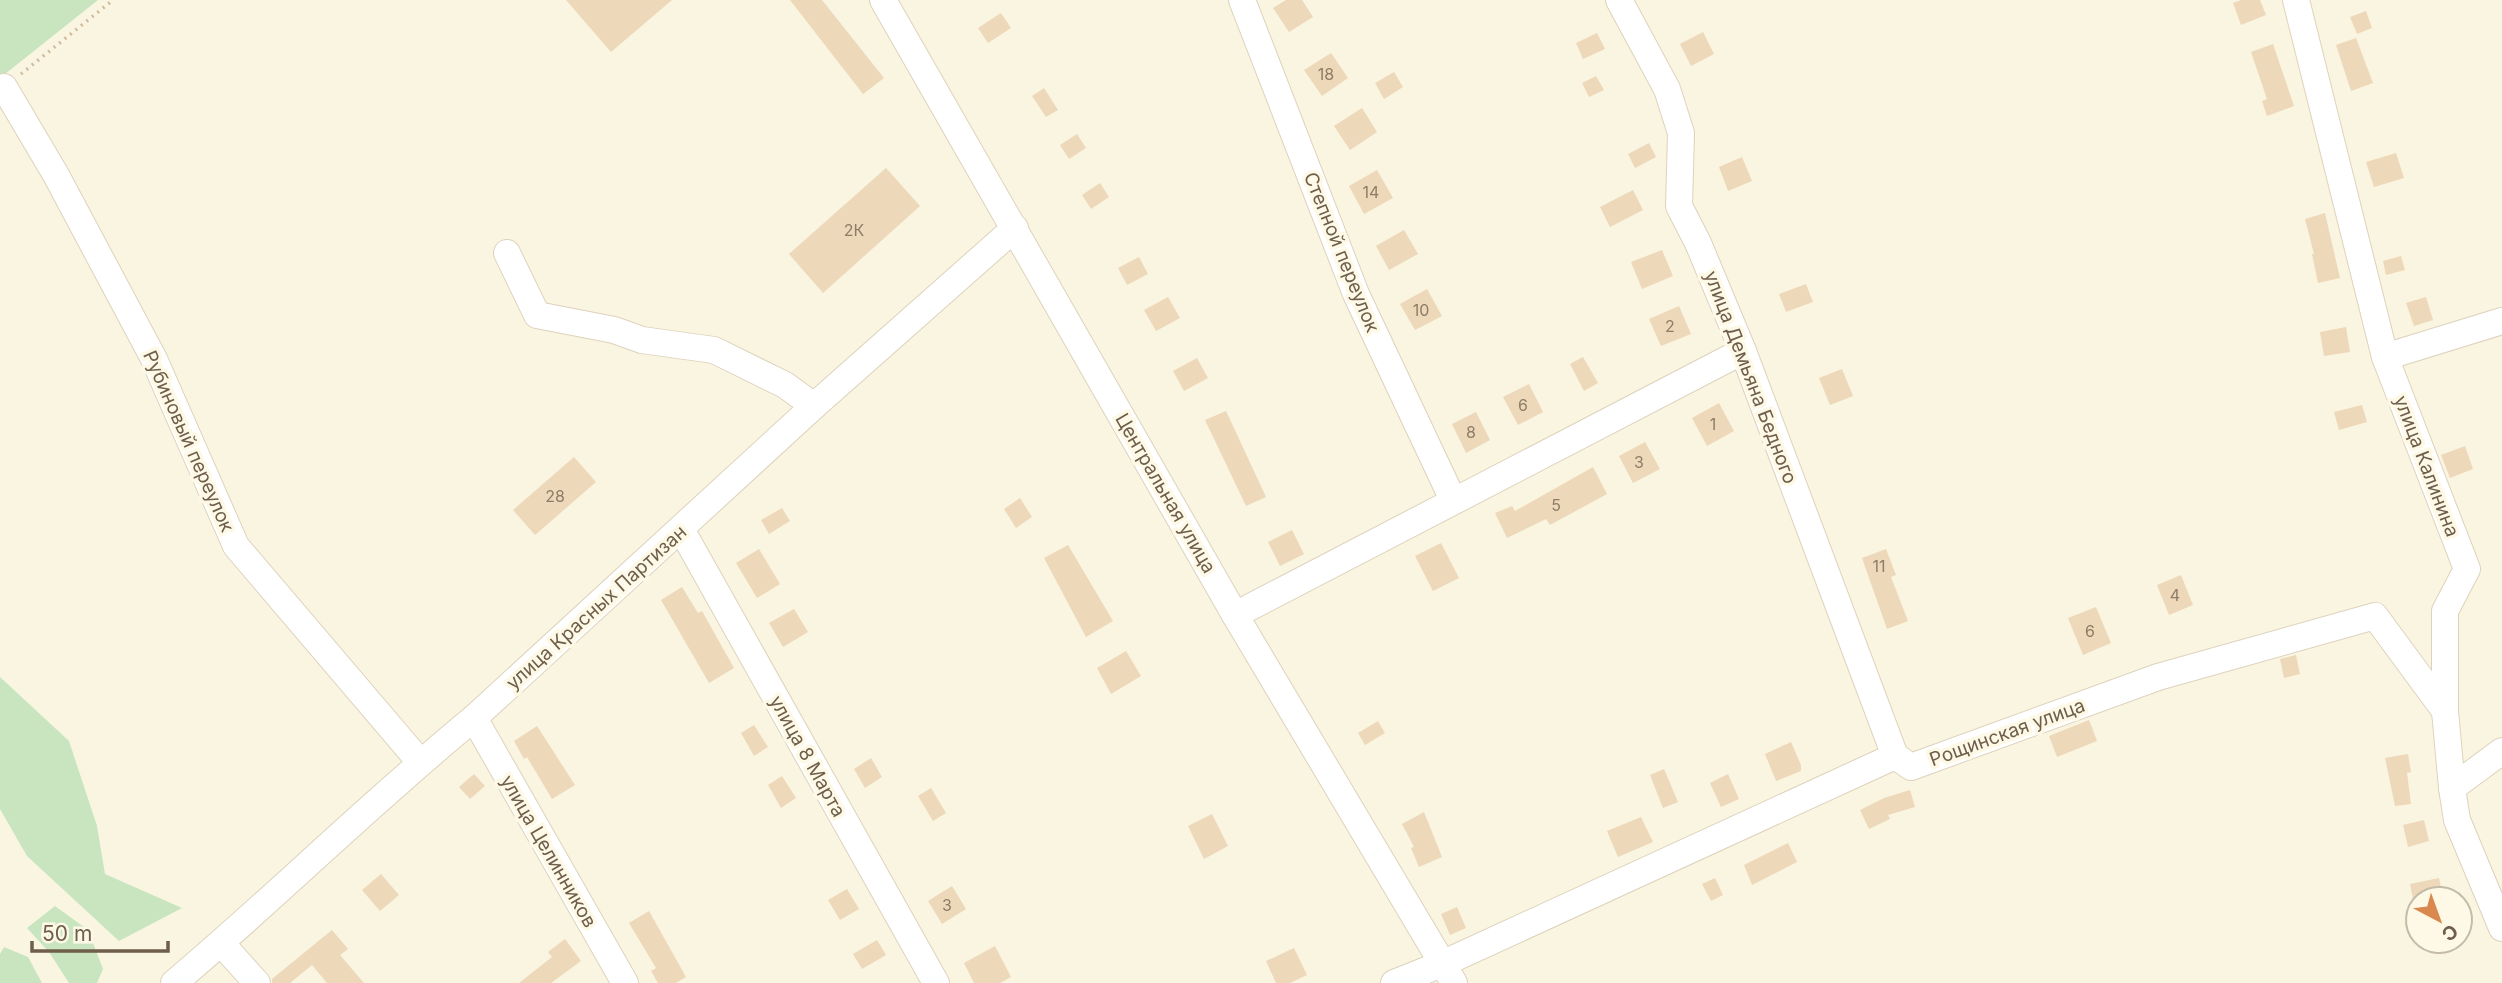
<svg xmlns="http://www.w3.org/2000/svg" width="2502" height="983" font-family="Inter,sans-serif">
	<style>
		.green { fill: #c8e5c0 }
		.building { fill: #edd8ba }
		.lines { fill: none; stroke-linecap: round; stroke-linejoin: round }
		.minor-casing { stroke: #ddd2bd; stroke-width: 28 }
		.path { stroke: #d1bc9e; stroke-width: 3.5; stroke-dasharray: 2 5; stroke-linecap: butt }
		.minor { stroke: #fff; stroke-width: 26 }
		.labels { text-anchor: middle; stroke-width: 7; stroke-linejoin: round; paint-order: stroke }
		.number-label { font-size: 16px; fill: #8e7c66 }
		.street-label { font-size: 19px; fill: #6e5e4a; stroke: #fdf9e6 }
	</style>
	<rect width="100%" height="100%" fill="#faf5e0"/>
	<g class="green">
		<polygon points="0,0 98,0 0,78"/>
		<polygon points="0,677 69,741 97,826 105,874 182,908 119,941 27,856 0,809"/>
		<polygon points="55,906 88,930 103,969 97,983 69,983 49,952 27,928"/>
		<polygon points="4,947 28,957 42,983 0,983 0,954"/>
	</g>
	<g class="building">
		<polygon points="566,0 672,0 611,52"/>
		<polygon points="790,0 822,0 884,78 863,94"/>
		<polygon points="1286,0 1302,0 1313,17 1289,32 1273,8"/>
		<polygon points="2241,0 2260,0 2266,15 2241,25 2233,3"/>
		<polygon points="2366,11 2372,28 2357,34 2350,17"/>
		<polygon points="1001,13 1011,28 988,43 978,28"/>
		<polygon points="1703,32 1714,54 1691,66 1680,44"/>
		<polygon points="1597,33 1605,49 1583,59 1576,43"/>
		<polygon points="2356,38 2373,83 2351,91 2336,45"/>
		<polygon points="2273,44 2294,106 2267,116 2262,101 2267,99 2251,52"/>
		<polygon points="1331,53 1348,78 1322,96 1304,70"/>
		<polygon points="1394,72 1403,87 1384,99 1375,83"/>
		<polygon points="1596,76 1604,90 1589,97 1582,83"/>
		<polygon points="1044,88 1058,110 1046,117 1032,96"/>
		<polygon points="1362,108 1377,132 1350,150 1334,126"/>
		<polygon points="1077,134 1086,148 1069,159 1060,145"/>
		<polygon points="1649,143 1656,157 1635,168 1628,154"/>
		<polygon points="2396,153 2404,178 2374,187 2366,162"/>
		<polygon points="1742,157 1752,181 1728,191 1719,167"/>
		<polygon points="886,168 920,206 823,293 789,254"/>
		<polygon points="1377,170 1393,198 1364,214 1349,186"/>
		<polygon points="1100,183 1109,197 1091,209 1082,195"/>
		<polygon points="1633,190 1643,210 1610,227 1600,207"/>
		<polygon points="2325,213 2340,278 2318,283 2312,254 2314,254 2305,219"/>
		<polygon points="1404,230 1418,254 1389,270 1376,246"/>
		<polygon points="1662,250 1673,276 1642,289 1631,262"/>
		<polygon points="2401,256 2405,270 2386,275 2383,261"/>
		<polygon points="1139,257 1148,274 1127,285 1118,268"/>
		<polygon points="1806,284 1813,302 1786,312 1779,294"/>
		<polygon points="1427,289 1442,316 1415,330 1400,304"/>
		<polygon points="1168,297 1180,318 1156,331 1144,310"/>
		<polygon points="2426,297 2433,320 2414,326 2406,303"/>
		<polygon points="1679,306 1691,334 1661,346 1649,319"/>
		<polygon points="2346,327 2350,352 2324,356 2320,332"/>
		<polygon points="1583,357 1598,383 1584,391 1570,364"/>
		<polygon points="1197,358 1208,378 1184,391 1173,371"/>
		<polygon points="1842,369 1853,396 1830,405 1819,378"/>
		<polygon points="1529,384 1543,412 1518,425 1503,397"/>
		<polygon points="1719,403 1734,431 1707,446 1692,418"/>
		<polygon points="2362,405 2367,422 2339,430 2334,412"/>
		<polygon points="1226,411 1266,497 1246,506 1205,420"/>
		<polygon points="1476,412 1490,440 1466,453 1452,424"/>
		<polygon points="1645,442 1660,469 1633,483 1619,456"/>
		<polygon points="2465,446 2473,469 2450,478 2441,455"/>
		<polygon points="574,457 596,482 535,535 513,510"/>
		<polygon points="1593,467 1607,494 1550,525 1546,519 1507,538 1495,513 1512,506 1515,511"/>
		<polygon points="1020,498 1032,517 1016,528 1004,509"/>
		<polygon points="782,508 790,521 769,534 761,520"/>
		<polygon points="1292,530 1304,554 1280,566 1268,542"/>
		<polygon points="1441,543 1459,578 1433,591 1415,556"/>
		<polygon points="1068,545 1113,621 1086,637 1044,558"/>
		<polygon points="759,549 780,584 757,598 736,563"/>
		<polygon points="1886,549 1896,575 1891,577 1908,621 1887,629 1862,558"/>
		<polygon points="2181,575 2193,605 2169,615 2157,585"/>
		<polygon points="682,587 698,613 702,611 734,668 709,683 661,600"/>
		<polygon points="2096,607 2111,643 2083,655 2068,618"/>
		<polygon points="794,609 808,632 783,647 769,623"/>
		<polygon points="1126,651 1141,676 1111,694 1097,668"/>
		<polygon points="2296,655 2300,674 2284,678 2280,659"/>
		<polygon points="2089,720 2097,741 2057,757 2049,736"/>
		<polygon points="1378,721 1385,733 1365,745 1358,733"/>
		<polygon points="754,725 768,747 754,756 741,733"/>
		<polygon points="537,726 575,785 552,799 527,757 524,759 514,741"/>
		<polygon points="1791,742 1801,765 1801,771 1776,781 1765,754"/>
		<polygon points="2408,754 2411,772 2407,773 2411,804 2395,806 2385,758"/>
		<polygon points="871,758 882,777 865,788 854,769"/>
		<polygon points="1664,769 1678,802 1663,808 1650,775"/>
		<polygon points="474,774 485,786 470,799 459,787"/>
		<polygon points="1728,774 1739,799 1721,807 1710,783"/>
		<polygon points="782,776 796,798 781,808 768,785"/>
		<polygon points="931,788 946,813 933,821 918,796"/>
		<polygon points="1910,790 1915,807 1888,815 1890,819 1869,829 1860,810 1884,798"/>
		<polygon points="1424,812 1442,857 1419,867 1411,848 1414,847 1402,824"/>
		<polygon points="1212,814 1228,846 1204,859 1188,826"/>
		<polygon points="1641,817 1653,842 1618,857 1607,831"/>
		<polygon points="2424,820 2429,841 2408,847 2403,825"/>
		<polygon points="1788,843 1797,862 1752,885 1744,865"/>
		<polygon points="381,874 399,895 380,911 362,890"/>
		<polygon points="1715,878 1723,895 1711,901 1702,884"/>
		<polygon points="2439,878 2443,897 2413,899 2410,884"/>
		<polygon points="952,886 966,909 942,924 928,901"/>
		<polygon points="847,889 859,909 840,920 828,900"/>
		<polygon points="1457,907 1466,928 1450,935 1441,914"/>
		<polygon points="649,911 686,977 676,983 658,983 651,971 656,968 629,923"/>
		<polygon points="332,930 348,949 340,955 364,983 327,983 312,965 290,983 272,983 272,979"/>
		<polygon points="565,939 581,961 551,983 519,983 552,957 548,952"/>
		<polygon points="877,940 886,955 862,969 853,954"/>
		<polygon points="995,946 1011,977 1000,983 974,983 964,963"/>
		<polygon points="1294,948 1307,975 1290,983 1276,983 1266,961"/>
	</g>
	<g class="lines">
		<g class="minor-casing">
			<g id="minor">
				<polyline points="883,0 1235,615 1454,983"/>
				<polyline points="1242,0 1356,294 1453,500"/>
				<polyline points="1619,0 1667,89 1681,133 1679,206 1698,243 1743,351 1895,756"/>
				<polyline points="2296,0 2385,357 2467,569 2445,611 2445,711 2452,788 2457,820 2502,928"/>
				<polyline points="4,87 56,175 154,359 236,546 420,762"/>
				<polyline points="507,253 537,315 614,330 642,340 714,350 785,385 814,406"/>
				<polyline points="2385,357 2502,321"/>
				<polyline points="681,529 936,983"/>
				<polyline points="1235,615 1743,351"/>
				<polyline points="474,718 625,983"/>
				<polyline points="2452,788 2502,751"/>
				<polyline points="221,943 257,983"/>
				<path d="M174,983C276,897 370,803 474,718L814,406L1015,228"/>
				<polyline points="1394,983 1444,963 1895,756 1911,767 2158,677 2375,616 2445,711"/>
			</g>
		</g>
		<polyline class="path" points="21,74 113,0"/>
		<use href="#minor" class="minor"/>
	</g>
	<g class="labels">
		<g class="number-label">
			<text x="1326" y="80">18</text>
			<text x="1371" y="198">14</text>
			<text x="854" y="236">2К</text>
			<text x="1421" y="316">10</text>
			<text x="1670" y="332">2</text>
			<text x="1523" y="411">6</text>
			<text x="1713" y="430">1</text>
			<text x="1471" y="438">8</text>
			<text x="1639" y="468">3</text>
			<text x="555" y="502">28</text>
			<text x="1556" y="511">5</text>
			<text x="1879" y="572">11</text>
			<text x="2175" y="601">4</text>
			<text x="2090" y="637">6</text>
			<text x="947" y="911">3</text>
		</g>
		<g class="street-label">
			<text transform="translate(1342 252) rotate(68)" y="7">Степной переулок</text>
			<text transform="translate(1751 377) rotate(69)" y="7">улица Демьяна Бедного</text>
			<text transform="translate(189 441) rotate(66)" y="7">Рубиновый переулок</text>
			<text transform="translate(2427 466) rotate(69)" y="7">улица Калинина</text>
			<text transform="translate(1166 493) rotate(60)" y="7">Центральная улица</text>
			<text transform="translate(596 607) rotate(-42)" y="7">улица Красных Партизан</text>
			<text transform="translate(2007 732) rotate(-20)" y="7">Рощинская улица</text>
			<text transform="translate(808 756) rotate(61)" y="7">улица 8 Марта</text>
			<text transform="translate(549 851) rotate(60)" y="7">улица Целинников</text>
		</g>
	</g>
	<g transform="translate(2439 920) rotate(139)"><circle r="33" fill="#fdf9e6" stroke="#c4bba8" stroke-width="2"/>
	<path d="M0-5L12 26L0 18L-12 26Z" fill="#da894e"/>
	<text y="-10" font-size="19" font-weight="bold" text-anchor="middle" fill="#6e5e4a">С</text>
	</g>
	<path d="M32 941v10h136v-10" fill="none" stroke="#6e5e4a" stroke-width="3.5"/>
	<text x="42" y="941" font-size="21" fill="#6e5e4a" stroke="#fdf9e6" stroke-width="5" paint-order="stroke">50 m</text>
</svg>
